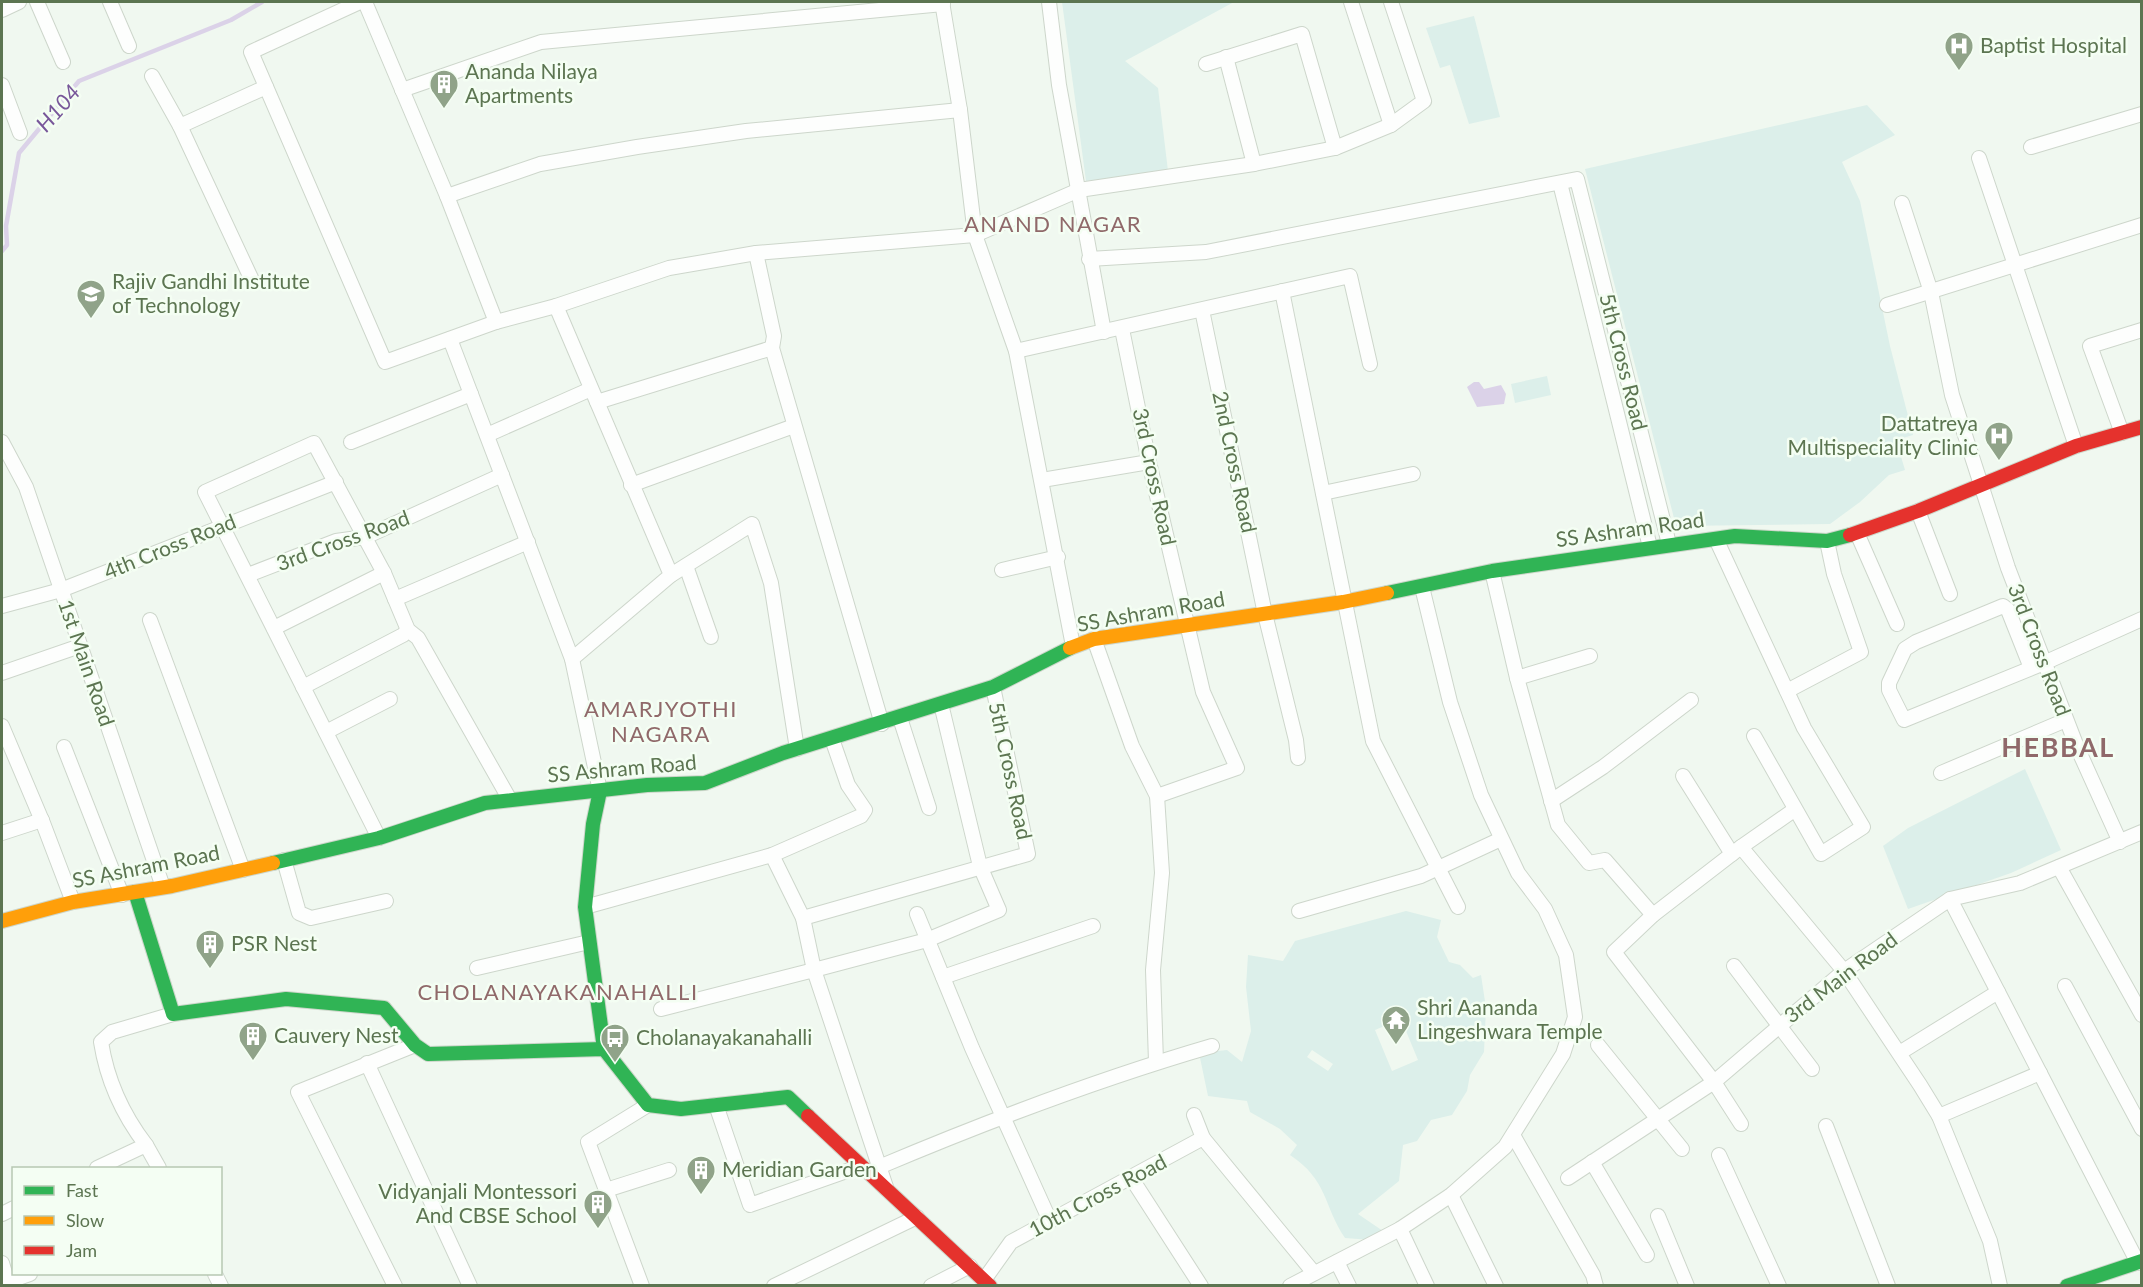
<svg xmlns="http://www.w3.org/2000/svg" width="2143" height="1287" font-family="Lato,sans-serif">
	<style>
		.green { fill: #dcefea; fill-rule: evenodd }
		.water { fill: #dbd2e8 }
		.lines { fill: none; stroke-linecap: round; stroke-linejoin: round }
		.stream { stroke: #dbd2e8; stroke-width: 4.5 }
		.street-casing { stroke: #cdd6cb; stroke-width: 16 }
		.fast-casing { stroke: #cdd6ca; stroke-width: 16 }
		.slow-casing { stroke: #cdd6ca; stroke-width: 16 }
		.jam-casing { stroke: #cdd6ca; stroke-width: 16 }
		.street { stroke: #fdfefd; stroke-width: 14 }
		.fast { stroke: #30b455; stroke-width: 14 }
		.slow { stroke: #ff9f0a; stroke-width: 14 }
		.jam { stroke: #e5322d; stroke-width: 14 }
		.labels { text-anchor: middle; stroke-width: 5; stroke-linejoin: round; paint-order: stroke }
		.poi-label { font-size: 21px; fill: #5c7551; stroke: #f4fef3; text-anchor: start }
		.street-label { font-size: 21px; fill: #5c7551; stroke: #f4fef3 }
		.water-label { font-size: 22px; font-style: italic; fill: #78579a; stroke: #f4fef3 }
		.neighbourhood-label { font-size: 22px; letter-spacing: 1.5px; fill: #90696a; stroke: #f4fef3 }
		.district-label { font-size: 27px; font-weight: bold; letter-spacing: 1.5px; fill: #90696a; stroke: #f4fef3 }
	</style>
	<rect width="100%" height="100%" fill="#f0f8f0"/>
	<g class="green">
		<polygon points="1062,2 1234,2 1125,61 1158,88 1168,171 1086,181"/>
		<polygon points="1474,16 1500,117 1469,124 1450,65 1440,68 1426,28"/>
		<polygon points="1867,105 1895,135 1842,162 1860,201 1890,346 1913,435 1896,440 1905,470 1889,475 1860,502 1830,524 1676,526 1585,169"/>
		<polygon points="1547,376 1551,395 1515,403 1511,384"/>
		<polygon points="2025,769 2061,850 2011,873 1908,909 1883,846 1908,828"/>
		<path d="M1406,911L1441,920L1437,937L1449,962L1460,965L1473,978L1481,975L1486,1008L1484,1052L1470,1075L1467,1091L1452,1115L1431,1120L1417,1141L1403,1145L1399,1181L1358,1214L1383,1231L1371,1240L1345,1238C1323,1205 1328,1180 1290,1155L1297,1145L1280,1129L1250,1112L1247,1101L1208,1096L1199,1053L1227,1050L1242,1062L1251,1031L1246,987L1248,955L1283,961L1295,941ZM1401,1019L1418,1060L1392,1071L1375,1030ZM1312,1050L1333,1064L1328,1071L1307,1057Z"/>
	</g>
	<polygon class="water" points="1474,382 1479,382 1484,389 1501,385 1506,394 1504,404 1477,407 1467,387"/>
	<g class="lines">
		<polyline class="stream" points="2,251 7,245 6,226 19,153 79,81 231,20 262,2"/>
		<g class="street-casing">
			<g id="street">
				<polyline points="37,2 63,62"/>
				<polyline points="110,2 129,46"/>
				<polyline points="360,2 251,52 385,362 496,322 556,306 669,268 756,253 975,235 1079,190 1254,164 1335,148 1391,125 1424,101 1391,2"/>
				<polyline points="365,2 447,196 496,322"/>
				<polyline points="942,2 960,110 975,235 1016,351 1073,646"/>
				<polyline points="1049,2 1059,85 1104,332"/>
				<polyline points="1351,2 1391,125"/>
				<polyline points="2,10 19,2"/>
				<polyline points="1226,57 1254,164"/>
				<polyline points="1206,64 1302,34 1335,148"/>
				<polyline points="152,76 180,126 251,278"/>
				<polyline points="2,85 20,133"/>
				<polyline points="402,90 541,42 943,4"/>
				<polyline points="180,126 266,87"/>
				<polyline points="2031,147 2142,114"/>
				<polyline points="1979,158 2076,446"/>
				<polyline points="1560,183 1650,547"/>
				<polyline points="447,196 540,164 637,147 746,131 960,110"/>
				<polyline points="1902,203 1931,292 1952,395 2008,568 2077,747 2120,842"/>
				<polyline points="756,253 774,336 772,348 882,724"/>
				<polyline points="1089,259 1206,252 1577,179 1669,544"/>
				<polyline points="1282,291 1373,741 1458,907"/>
				<polyline points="1887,305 2142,225"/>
				<polyline points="556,306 671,575 572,659"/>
				<polyline points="1202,310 1265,614 1296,740 1298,758"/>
				<polyline points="1122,329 1149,462 1203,692 1237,768 1157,796"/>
				<polyline points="450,339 572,659 600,791"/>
				<polyline points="1016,351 1350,276 1370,364"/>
				<polyline points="597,402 772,348"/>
				<polyline points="2122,433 2090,346 2142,330"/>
				<polyline points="487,435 591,389"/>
				<polyline points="2,442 26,487 163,887"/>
				<polyline points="351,442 471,394"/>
				<polyline points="1042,480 1149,462"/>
				<polyline points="631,485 794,426"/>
				<polyline points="1323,493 1413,474"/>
				<polyline points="1918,511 1950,594"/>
				<polyline points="1857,533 1897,624"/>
				<polyline points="1716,539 1804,728 1863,827 1821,854 1754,736"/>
				<polyline points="686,566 711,637"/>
				<polyline points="1002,570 1058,557"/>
				<polyline points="1492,571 1517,678 1558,825 1589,863 1605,860 1653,915"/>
				<polyline points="248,575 336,541 365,537 502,475"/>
				<polyline points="671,575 752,524 771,583 797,749"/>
				<polyline points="395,599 528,542"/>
				<polyline points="2,606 61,590 336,482"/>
				<polyline points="150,620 243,870"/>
				<polyline points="274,628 384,573"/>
				<polyline points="1094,639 1132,746 1157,796 1162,873 1153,970 1156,1062"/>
				<polyline points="2031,668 2008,610 2003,606 1916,642 1905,649 1889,683 1889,690 1904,720 2044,663 2142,619"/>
				<polyline points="2,673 80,646"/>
				<polyline points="1517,678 1590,656"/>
				<polyline points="303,687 403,635 408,630"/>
				<polyline points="1787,691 1861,652 1834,574 1827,541"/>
				<polyline points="900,718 929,808"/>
				<polyline points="2,726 43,823 73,902"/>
				<polyline points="326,732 390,699"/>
				<polyline points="64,747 122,895"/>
				<polyline points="1941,773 2066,720"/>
				<polyline points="1683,776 1732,854"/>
				<polyline points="1551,801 1603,767 1691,700"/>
				<polyline points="2,833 42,820"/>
				<polyline points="379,838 205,492 314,443 384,573 408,630 418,638 510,800"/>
				<polyline points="1741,847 1794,810"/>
				<polyline points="772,855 803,918 814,970 927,940 999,910 980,866 941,704"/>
				<polyline points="284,860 299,913 311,918 386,901"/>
				<polyline points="2059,867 2142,1015"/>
				<polyline points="1950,899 2138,1263"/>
				<polyline points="585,907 772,855 861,816 865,810 848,785 832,739"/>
				<polyline points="1299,911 1421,876 1501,839"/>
				<polyline points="917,914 972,1048 1050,1221"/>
				<polyline points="803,918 1028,854 993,687"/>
				<polyline points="1734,966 1812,1069"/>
				<polyline points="477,968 589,942"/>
				<polyline points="943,977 1093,926"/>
				<polyline points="2065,986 2142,1129"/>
				<polyline points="661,1009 814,970 886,1187"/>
				<polyline points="1598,1045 1682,1149"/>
				<polyline points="1901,1052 1998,992"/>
				<polyline points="367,1063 470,1286"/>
				<polyline points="716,1105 750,1205 861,1166"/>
				<polyline points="1939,1116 2040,1073"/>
				<polyline points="1741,1124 1714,1082 1614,952 1653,915 1741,847 1844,971 1920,1085 1939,1116 1990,1241 2000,1286"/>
				<polyline points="1826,1126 1888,1286"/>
				<polyline points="1513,1135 1593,1275 1596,1286"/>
				<polyline points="1203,1138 1314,1273"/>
				<polyline points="146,1145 159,1168"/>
				<polyline points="1719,1155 1779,1286"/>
				<polyline points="1592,1162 1647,1255"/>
				<path d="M879,1167C988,1121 1099,1079 1212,1046"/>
				<path d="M97,1168L146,1145C123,1115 107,1080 101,1042L112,1032L173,1014"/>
				<polyline points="1568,1178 1714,1082 1844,971 1950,899 2020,883 2142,832"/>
				<polyline points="1132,1179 1201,1286"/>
				<polyline points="606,1190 669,1170"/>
				<polyline points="1451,1195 1496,1286"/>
				<polyline points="2,1214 14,1208"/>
				<polyline points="1658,1216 1687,1286"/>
				<polyline points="1400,1229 1427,1286"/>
				<polyline points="1337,1262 1349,1286"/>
				<polyline points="2,1263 9,1286"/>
				<polyline points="215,1274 221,1286"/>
				<polyline points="984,1280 1011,1242 1203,1138 1194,1115"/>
				<polyline points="7,1282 30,1274"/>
				<polyline points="395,1286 298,1092 415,1045"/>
				<polyline points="642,1286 588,1142 648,1105"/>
				<polyline points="774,1286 917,1217"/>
				<polyline points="931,1286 970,1266"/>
				<polyline points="1290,1286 1400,1229 1451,1195 1505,1147 1563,1054 1575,1017 1566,955 1545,909 1518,873 1481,795 1450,702 1422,587"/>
			</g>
		</g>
		<g class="fast-casing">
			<g id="fast">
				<polyline points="1387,593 1492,571 1735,536 1827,541 1850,535"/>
				<polyline points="600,791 593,824 585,907 604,1049"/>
				<polyline points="273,863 379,838 485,803 647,785 705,783 783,753 993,687 1070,648"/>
				<polyline points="135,892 173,1014 286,999 384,1008 415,1045 428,1054 604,1049 648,1105 681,1109 788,1097 808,1116"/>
				<polyline points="2067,1286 2142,1261"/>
			</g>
		</g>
		<g class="slow-casing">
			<g id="slow">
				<polyline points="1070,648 1094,639 1343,602 1387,593"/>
				<polyline points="2,921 73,902 172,886 273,863"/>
			</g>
		</g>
		<g class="jam-casing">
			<g id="jam">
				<polyline points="1850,535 1918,511 2076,446 2142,427"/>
				<polyline points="808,1116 990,1286"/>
			</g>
		</g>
		<use href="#street" class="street"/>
		<use href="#fast" class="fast"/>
		<use href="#slow" class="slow"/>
		<use href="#jam" class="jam"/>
	</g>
	<defs>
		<g id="hospital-pin" transform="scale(1.5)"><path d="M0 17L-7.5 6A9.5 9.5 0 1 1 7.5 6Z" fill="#90a389" stroke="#f4fef3"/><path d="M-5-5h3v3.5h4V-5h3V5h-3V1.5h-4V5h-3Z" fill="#fff"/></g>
		<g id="building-pin" transform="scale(1.5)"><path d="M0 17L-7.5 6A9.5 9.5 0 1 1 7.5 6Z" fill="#90a389" stroke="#f4fef3"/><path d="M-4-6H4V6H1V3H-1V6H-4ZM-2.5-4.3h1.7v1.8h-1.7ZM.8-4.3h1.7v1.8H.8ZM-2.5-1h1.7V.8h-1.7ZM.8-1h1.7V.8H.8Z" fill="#fff"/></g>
		<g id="university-pin" transform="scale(1.5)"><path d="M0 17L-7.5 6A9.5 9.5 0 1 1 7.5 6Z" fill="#90a389" stroke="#f4fef3"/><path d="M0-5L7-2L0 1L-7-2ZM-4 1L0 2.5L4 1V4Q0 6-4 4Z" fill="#fff"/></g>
		<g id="temple-pin" transform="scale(1.5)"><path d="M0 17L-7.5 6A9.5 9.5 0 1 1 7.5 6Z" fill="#90a389" stroke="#f4fef3"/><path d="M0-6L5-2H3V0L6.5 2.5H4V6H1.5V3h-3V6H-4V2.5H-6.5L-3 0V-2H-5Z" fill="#fff"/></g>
		<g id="bus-pin" transform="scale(1.5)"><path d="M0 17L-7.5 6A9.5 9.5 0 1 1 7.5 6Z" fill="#90a389" stroke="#f4fef3"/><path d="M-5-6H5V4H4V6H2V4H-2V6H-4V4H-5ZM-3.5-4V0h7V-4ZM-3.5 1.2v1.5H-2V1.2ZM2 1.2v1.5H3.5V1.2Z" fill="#fff"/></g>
	</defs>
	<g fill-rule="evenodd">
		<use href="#hospital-pin" x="1959" y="46"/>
		<use href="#building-pin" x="444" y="84"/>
		<use href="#university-pin" x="91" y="294"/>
		<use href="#hospital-pin" x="1999" y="436"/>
		<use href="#building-pin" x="210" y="944"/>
		<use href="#temple-pin" x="1396" y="1020"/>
		<use href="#building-pin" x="253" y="1036"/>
		<use href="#bus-pin" x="615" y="1038"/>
		<use href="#building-pin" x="701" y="1170"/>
		<use href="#building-pin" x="598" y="1204"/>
	</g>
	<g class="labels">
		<g class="poi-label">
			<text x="1980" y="53">Baptist Hospital</text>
			<text x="465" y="79">Ananda Nilaya<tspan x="465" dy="24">Apartments</tspan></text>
			<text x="112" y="289">Rajiv Gandhi Institute<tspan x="112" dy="24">of Technology</tspan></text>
			<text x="1978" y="431" text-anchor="end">Dattatreya<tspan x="1978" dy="24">Multispeciality Clinic</tspan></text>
			<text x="231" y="951">PSR Nest</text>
			<text x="1417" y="1015">Shri Aananda<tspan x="1417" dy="24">Lingeshwara Temple</tspan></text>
			<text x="274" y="1043">Cauvery Nest</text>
			<text x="636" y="1045">Cholanayakanahalli</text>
			<text x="722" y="1177">Meridian Garden</text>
			<text x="577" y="1199" text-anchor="end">Vidyanjali Montessori<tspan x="577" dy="24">And CBSE School</tspan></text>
		</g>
		<g class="street-label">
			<text transform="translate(1623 362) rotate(76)" y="7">5th Cross Road</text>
			<text transform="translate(1234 462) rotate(78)" y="7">2nd Cross Road</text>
			<text transform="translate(1154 477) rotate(78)" y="7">3rd Cross Road</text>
			<text transform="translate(1630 530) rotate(-8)" y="7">SS Ashram Road</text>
			<text transform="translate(343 541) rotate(-20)" y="7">3rd Cross Road</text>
			<text transform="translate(170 547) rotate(-22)" y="7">4th Cross Road</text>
			<text transform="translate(1151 612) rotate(-10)" y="7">SS Ashram Road</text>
			<text transform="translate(2039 650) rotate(69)" y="7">3rd Cross Road</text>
			<text transform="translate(86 663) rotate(71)" y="7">1st Main Road</text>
			<text transform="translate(622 769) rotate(-5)" y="7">SS Ashram Road</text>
			<text transform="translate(1010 771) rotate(78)" y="7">5th Cross Road</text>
			<text transform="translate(146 867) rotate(-11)" y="7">SS Ashram Road</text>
			<text transform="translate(1841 978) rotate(-37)" y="7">3rd Main Road</text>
			<text transform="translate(1098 1196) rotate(-28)" y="7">10th Cross Road</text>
		</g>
		<g class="water-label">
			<text transform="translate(58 108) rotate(-49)" y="8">H104</text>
		</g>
		<g class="neighbourhood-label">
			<text x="1053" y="232">ANAND NAGAR</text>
			<text x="661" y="717">AMARJYOTHI<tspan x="661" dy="25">NAGARA</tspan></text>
			<text x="558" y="1000">CHOLANAYAKANAHALLI</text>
		</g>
		<g class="district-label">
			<text x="2058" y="757">HEBBAL</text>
		</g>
	</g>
	<rect width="2143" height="1287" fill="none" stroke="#5c7551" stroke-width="6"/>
	<rect x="12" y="1167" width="210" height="108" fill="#f4fef3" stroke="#b7c7b2" stroke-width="1.5"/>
	<rect x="24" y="1186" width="30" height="9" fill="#30b455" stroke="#b7c7b2" stroke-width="1.5"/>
	<text x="66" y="1197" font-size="18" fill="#5c7551">Fast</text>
	<rect x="24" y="1216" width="30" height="9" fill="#ff9f0a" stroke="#b7c7b2" stroke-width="1.5"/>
	<text x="66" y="1227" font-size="18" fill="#5c7551">Slow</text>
	<rect x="24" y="1246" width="30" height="9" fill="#e5322d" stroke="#b7c7b2" stroke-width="1.5"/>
	<text x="66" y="1257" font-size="18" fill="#5c7551">Jam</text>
</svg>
